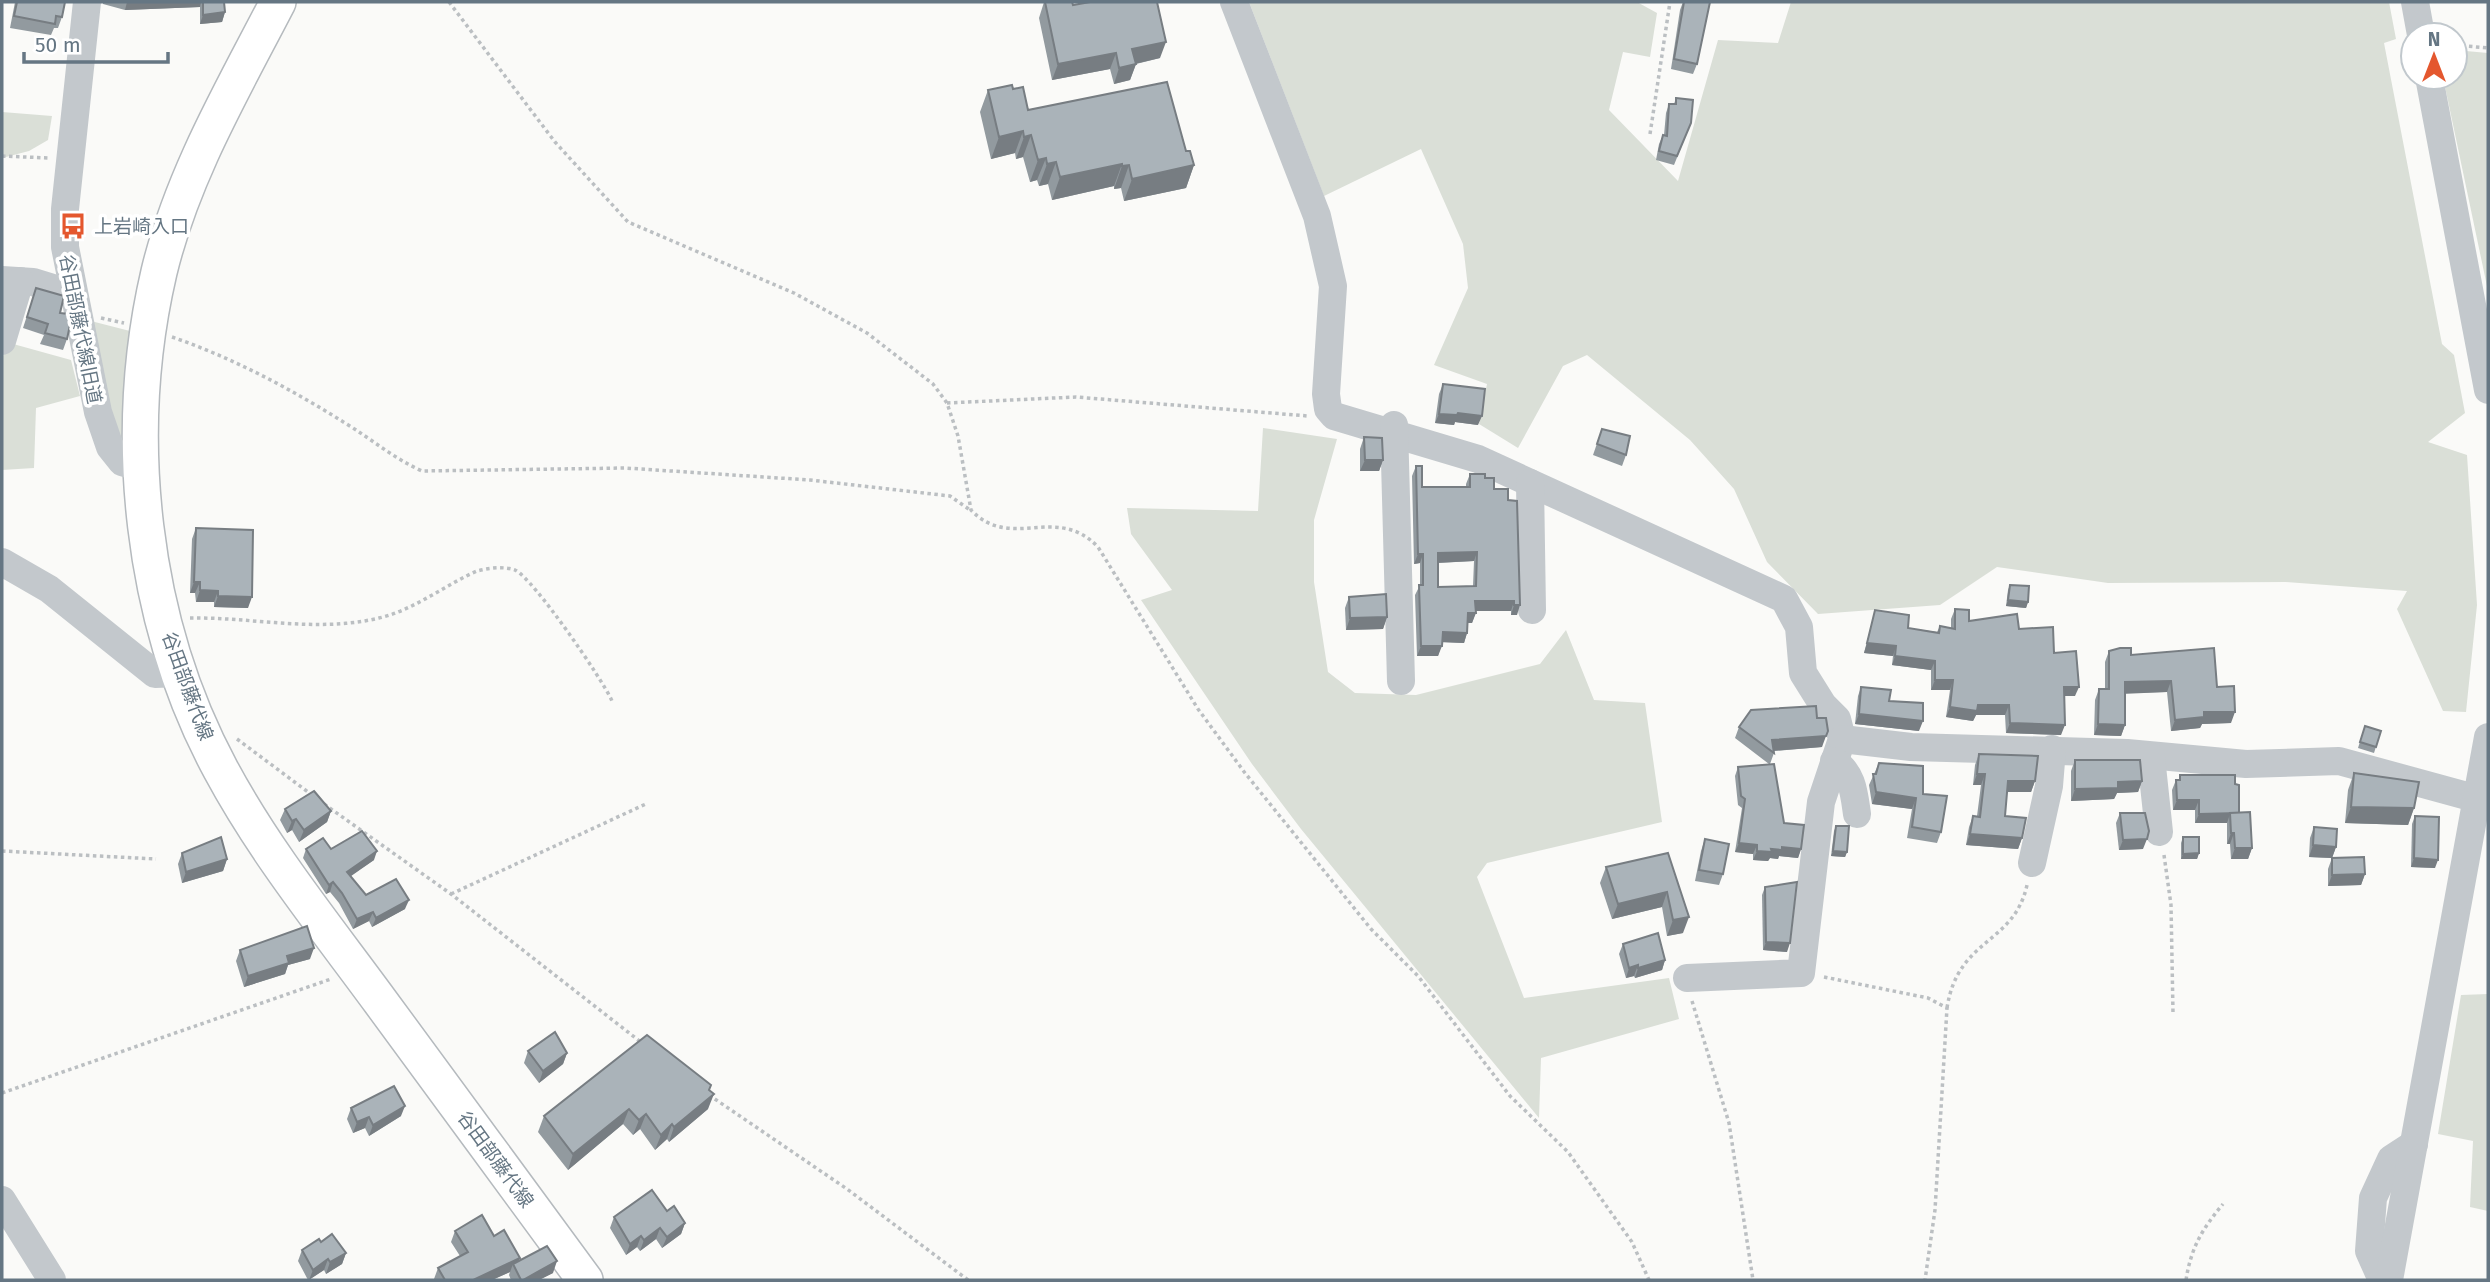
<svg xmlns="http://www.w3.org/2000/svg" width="2490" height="1282" font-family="'Fira Sans','Noto Sans JP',sans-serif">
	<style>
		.green { fill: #dadfd7 }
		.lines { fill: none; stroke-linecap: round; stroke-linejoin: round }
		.major-casing { stroke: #b5babe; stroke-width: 38 }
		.path { stroke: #bbbfc2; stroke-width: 3.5; stroke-dasharray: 3.5 3.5; stroke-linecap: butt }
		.minor { stroke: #c3c8cc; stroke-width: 28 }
		.major { stroke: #fff; stroke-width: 35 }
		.wall { fill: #929a9f; fill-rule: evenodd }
		.shaded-wall { fill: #777d82 }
		.building { fill: #aab3b9; stroke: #777d82; stroke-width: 2; fill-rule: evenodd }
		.labels { text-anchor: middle; stroke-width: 7; stroke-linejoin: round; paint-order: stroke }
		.poi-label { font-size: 19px; fill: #657683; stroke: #fff; text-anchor: start }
		.street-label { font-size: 19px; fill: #657683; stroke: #fff }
	</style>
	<rect width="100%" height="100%" fill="#fafaf8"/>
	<g class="green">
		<polygon points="1249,2 1637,2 1657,13 1650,57 1623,52 1609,110 1678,181 1718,40 1778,43 1791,2 2389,2 2396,39 2384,43 2442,344 2454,355 2465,413 2428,442 2467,455 2477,605 2466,712 2443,711 2397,609 2407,591 2286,582 2108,583 1997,567 1940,605 1818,614 1767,562 1734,489 1690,440 1587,355 1563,366 1518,448 1479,424 1487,384 1434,365 1468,288 1463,244 1421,149 1324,196"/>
		<polygon points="2455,50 2488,53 2488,291 2443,77 2455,77"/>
		<polygon points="2,112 52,116 48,140 29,151 2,158"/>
		<polygon points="87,320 130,331 125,438 117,438"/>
		<polygon points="6,342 71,360 80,396 36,408 34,468 2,470 2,361"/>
		<polygon points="1263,428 1337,439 1314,520 1314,582 1328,672 1355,693 1416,695 1540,664 1566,630 1594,700 1645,703 1662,822 1487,863 1477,877 1524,998 1669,978 1679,1019 1541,1058 1539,1118 1301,829 1252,764 1141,600 1172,590 1131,534 1127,508 1258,511"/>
		<polygon points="2488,994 2488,1211 2470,1207 2473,1141 2438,1134 2461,995"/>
	</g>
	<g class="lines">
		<g class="major-casing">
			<path id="major" d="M278,2C233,89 182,176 159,272C121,435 141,622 221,770C265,852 325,926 380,1001C448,1094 517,1187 585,1280"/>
		</g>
		<g class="path">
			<path d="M449,2L555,142L628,222L794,293L867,333L933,384L947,403L958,436L971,510C1011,552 1056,503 1098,547L1198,709L1245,773L1371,929L1418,976L1510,1096L1568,1152L1632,1242L1649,1280"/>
			<polyline points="2455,45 2488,48"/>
			<polyline points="1650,134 1670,2"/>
			<polyline points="2,156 49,158"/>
			<polyline points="101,318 124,323"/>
			<path d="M172,337C233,358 291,389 345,423C373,440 393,458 422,471L625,468L810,480L950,496L970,510"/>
			<polyline points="947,403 1076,397 1308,416"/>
			<path d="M190,618C252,617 317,633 379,618C414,610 445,585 477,571C489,568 503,566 515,570C533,578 603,680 612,701"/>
			<polyline points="237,739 312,795"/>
			<polyline points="324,804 451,894 642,1043"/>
			<polyline points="2,851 156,859"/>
			<polyline points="2164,855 2171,905 2173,1013"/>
			<polyline points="451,894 648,803"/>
			<polyline points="1824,977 1928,998 1947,1008 1935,1210 1925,1280"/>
			<polyline points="1692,1001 1729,1123 1753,1280"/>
			<path d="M1947,1008C1958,937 2014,945 2027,885"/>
			<polyline points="2,1093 331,979"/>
			<polyline points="709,1095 847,1189 968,1280"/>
			<path d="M2186,1280C2191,1248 2202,1229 2223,1204"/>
		</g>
		<g class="minor">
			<polyline points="87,2 65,209 65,247 98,412 110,447 122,462 142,468"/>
			<polyline points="1234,2 1317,216 1333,286 1326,394 1328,409 1334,416 1478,459 1784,599 1799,627 1803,673 1823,705 1837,719 1842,739 1821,802 1801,973 1687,978"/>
			<polyline points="2415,2 2421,35"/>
			<polyline points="2429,77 2488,390"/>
			<polyline points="2,280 33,282 72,294"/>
			<polyline points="2,341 20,281"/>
			<polyline points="1394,425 1401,681"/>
			<polyline points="1530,483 1532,610"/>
			<polyline points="2,562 49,589 155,674 179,673"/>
			<polyline points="1842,739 1911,747 2127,753 2246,764 2339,761 2478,799"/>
			<polyline points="2151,757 2159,832"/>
			<path d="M1834,761C1853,774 1854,793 1857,814"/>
			<polyline points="2032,863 2049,786 2052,749"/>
			<polyline points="2,1200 52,1280"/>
			<polyline points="2382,1280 2369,1251 2373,1198 2391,1159 2414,1144"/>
			<polyline points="2389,1280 2488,737"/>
		</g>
		<use href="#major" class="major"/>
	</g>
	<g class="wall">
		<polygon points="15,2 65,2 62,17 58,28 54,28 51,35 10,28"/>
		<polygon points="103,2 224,2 225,12 222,22 200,24 200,7 125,10 103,4"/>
		<polygon points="1044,2 1073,5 1160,58 1136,64 1130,80 1114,84 1110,69 1052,80 1039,18"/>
		<polygon points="1683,2 1697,64 1693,74 1671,69 1680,10"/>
		<polygon points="1013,89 1028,110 1186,151 1194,165 1186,188 1124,201 1121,188 1114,189 1114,186 1052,200 1048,184 1039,186 1037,180 1030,182 1023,157 1016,159 1015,153 991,159 980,112 988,90"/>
		<polygon points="1676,98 1691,123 1674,165 1656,160 1659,144 1663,135 1664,135 1666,113 1669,104 1674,104"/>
		<polygon points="36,288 60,313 67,339 63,350 40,344 44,335 23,328"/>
		<polygon points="1443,384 1478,425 1455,422 1454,425 1435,423 1439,394"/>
		<polygon points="1602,429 1626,455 1622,466 1593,455"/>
		<polygon points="1364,437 1383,460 1379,471 1360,471 1360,449"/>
		<path d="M1416,466L1422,487H1466V484L1470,474L1485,478L1494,489L1508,500L1517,615H1511V611H1476L1472,623H1468L1467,633L1464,643L1442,642L1438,656H1417L1415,595L1420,585V563L1414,564L1412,476ZM1474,561L1473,586L1438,587V563Z"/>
		<polygon points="196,528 248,608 214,607 214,602 196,602 195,593 190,593 192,539"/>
		<polygon points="2010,585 2028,602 2026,608 2006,606 2008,590"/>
		<polygon points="1349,597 1387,617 1383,629 1346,630 1345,608"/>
		<polygon points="1955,609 1969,621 2019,629 2054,653 2075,696 2064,696 2061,735 2006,733 2005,715 1976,715 1973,721 1946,717 1950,690 1931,690 1931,670 1892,665 1893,656 1864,653 1875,610 1908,628 1937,632 1940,626 1951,628 1951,619"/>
		<polygon points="2109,651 2131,655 2217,687 2231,723 2202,724 2200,728 2171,731 2167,692 2125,693 2125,725 2121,736 2094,735 2095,700 2099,689 2105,689 2105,662"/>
		<polygon points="1861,687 1889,701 1919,731 1855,724 1858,696"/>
		<polygon points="1817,718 1822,747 1774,751 1774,753 1770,764 1784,823 1801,849 1798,858 1779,856 1778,859 1770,858 1768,861 1753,860 1753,854 1735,852 1742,808 1738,805 1735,776 1738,767 1769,764 1735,738 1739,727"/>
		<polygon points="2365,726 2381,731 2374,753 2358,748"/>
		<polygon points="1979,754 2035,781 2031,792 2007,792 2005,816 2022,838 2018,849 1966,845 1969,827 1973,816 1977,816 1981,785 1973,785 1975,765"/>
		<polygon points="2075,760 2142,781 2138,792 2117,793 2114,799 2071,801 2071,771"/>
		<polygon points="1879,763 1923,794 1941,832 1937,843 1907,838 1912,809 1872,804 1869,785"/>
		<polygon points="2354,773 2414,808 2408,825 2345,823 2348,790"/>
		<polygon points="2180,775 2235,784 2239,813 2252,848 2248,859 2231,859 2230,844 2227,844 2227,823 2195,823 2195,810 2173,810 2172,790 2176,780 2179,780"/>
		<polygon points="285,809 331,811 327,822 299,842 292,830 287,833 280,820"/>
		<polygon points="2120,813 2143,849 2119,850 2116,823"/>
		<polygon points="2415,816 2435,868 2411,867 2412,824"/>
		<polygon points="1836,826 1847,852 1845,857 1831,856 1834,831"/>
		<polygon points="2314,827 2336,847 2332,858 2365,874 2361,885 2328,886 2328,869 2332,858 2309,857 2310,838"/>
		<polygon points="2183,837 2199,853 2197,859 2181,859 2181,843"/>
		<polygon points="1705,839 1723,874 1719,885 1695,881 1701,851"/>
		<polygon points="306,849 331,849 374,860 350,876 366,895 405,909 372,927 369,921 353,929 339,903 330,892 326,894 303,858"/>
		<polygon points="182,853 227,859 223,871 182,883 178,864"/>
		<polygon points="1668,853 1683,933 1667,936 1662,907 1612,919 1600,883 1606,867"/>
		<polygon points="1765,887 1787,952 1763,950 1762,895"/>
		<polygon points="1623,944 1665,960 1662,970 1635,978 1634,976 1626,978 1619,954"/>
		<polygon points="240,950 310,959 288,965 285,974 244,987 236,961"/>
		<polygon points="528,1051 567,1053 563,1064 539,1083 524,1063"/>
		<polygon points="710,1090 708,1109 669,1142 667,1139 655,1150 640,1129 633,1135 623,1124 568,1170 538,1132 544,1116"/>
		<polygon points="351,1108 401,1116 369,1136 365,1128 353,1133 347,1119"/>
		<polygon points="667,1211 685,1223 681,1234 662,1248 656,1239 640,1251 637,1247 626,1255 610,1228 614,1217"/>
		<polygon points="455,1231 494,1236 519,1261 553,1273 539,1280 511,1280 509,1275 510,1272 492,1280 435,1280 434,1279 438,1268 460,1256 451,1242"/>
		<polygon points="321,1242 346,1253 342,1264 326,1274 324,1270 308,1280 298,1261 302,1250"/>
	</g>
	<g class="shaded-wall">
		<polygon points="127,2 201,2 200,7 125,10"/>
		<polygon points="225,12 222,22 200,24 203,15"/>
		<polygon points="1166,42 1160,58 1126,66 1132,49"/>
		<polygon points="1116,53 1110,69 1052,80 1058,64"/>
		<polygon points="1136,64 1130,80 1114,84 1119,68"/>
		<polygon points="1023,131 1015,153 991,159 999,137"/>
		<polygon points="1031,135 1023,157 1016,159 1024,137"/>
		<polygon points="1046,158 1037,180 1030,182 1038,160"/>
		<polygon points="1056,162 1048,184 1039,186 1047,164"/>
		<polygon points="1122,164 1114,186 1052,200 1060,177"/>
		<polygon points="1129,165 1121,188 1114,189 1122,166"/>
		<polygon points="1194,165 1186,188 1124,201 1132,179"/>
		<polygon points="1458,413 1482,416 1478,425 1455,422 1454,425 1435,423 1439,414"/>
		<polygon points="1365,460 1383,460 1379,471 1360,471"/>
		<polygon points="1477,552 1474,561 1434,563 1438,553"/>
		<polygon points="1418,554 1423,554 1420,563 1414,564"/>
		<polygon points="194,582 200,582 195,593 190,593"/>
		<polygon points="200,590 218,591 214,602 196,602"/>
		<polygon points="218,596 252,597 248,608 214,607"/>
		<polygon points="2008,600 2028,602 2026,608 2006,606"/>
		<polygon points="1475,601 1514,601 1511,611 1472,611"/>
		<polygon points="1514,605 1520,605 1517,615 1511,615"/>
		<polygon points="1468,613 1476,613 1472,623 1464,623"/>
		<polygon points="1387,617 1383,629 1346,630 1350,618"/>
		<polygon points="1443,632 1467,633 1464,643 1439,642"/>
		<polygon points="1867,643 1896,646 1893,656 1864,653"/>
		<polygon points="1421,646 1442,646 1438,656 1417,656"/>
		<polygon points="1895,656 1935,661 1931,670 1892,665"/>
		<polygon points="1935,680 1953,680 1950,690 1931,690"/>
		<polygon points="2171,681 2167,692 2121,694 2125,682"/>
		<polygon points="2064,687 2079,687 2075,696 2061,696"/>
		<polygon points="1978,705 2009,705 2005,715 1976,715 1973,721 1946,717 1950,707"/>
		<polygon points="2204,712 2235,712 2231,723 2202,724 2200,728 2171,731 2175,720"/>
		<polygon points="1859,714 1923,721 1919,731 1855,724"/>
		<polygon points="2010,723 2065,725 2061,735 2006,733"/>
		<polygon points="2098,724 2125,725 2121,736 2094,735"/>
		<polygon points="1826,736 1822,747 1771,751 1772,740"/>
		<polygon points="1977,774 1985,774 1981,785 1973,785"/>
		<polygon points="2008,781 2035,781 2031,792 2004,792"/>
		<polygon points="2142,781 2138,792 2117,793 2114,799 2071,801 2075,789 2118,782"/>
		<polygon points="1876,792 1916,798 1912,809 1872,804"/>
		<polygon points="2177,800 2199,800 2195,810 2173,810"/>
		<polygon points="2351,807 2414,808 2408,825 2345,823"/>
		<polygon points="331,811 327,822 299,842 304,830"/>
		<polygon points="2199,814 2230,814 2227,823 2195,823"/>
		<polygon points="296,819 292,830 287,833 292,821"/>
		<polygon points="2231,833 2234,833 2230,844 2227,844"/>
		<polygon points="1970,834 2022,838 2018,849 1966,845"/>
		<polygon points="2147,839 2143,849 2119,850 2123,840"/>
		<polygon points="1739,843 1757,845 1753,854 1735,852"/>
		<polygon points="2313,845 2336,847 2332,858 2309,857"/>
		<polygon points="1782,847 1801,849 1798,858 1779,856 1778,859 1770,858 1768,861 1753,860 1757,851"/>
		<polygon points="2235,848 2252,848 2248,859 2231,859"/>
		<polygon points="377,851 374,860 344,881 347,872"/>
		<polygon points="1833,851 1847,852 1845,857 1831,856"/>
		<polygon points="2199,853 2197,859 2181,859 2183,854"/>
		<polygon points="2414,858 2438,860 2435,868 2411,867"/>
		<polygon points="227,859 223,871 182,883 186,872"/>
		<polygon points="2365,874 2361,885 2328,886 2332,875"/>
		<polygon points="333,882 330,892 326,894 329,885"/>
		<polygon points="1667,892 1662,907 1612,919 1618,904"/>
		<polygon points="409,900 405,909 372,927 376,918"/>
		<polygon points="373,912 369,921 353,929 357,919"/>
		<polygon points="1689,917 1683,933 1667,936 1673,920"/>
		<polygon points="1766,942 1790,943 1787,952 1763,950"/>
		<polygon points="314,948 310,959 288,965 285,974 244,987 248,976 287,956"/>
		<polygon points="1665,960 1662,970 1635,978 1638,968"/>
		<polygon points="1638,965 1634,976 1626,978 1629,968"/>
		<polygon points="567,1053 563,1064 539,1083 543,1071"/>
		<polygon points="714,1094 708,1109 669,1142 674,1127"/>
		<polygon points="405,1106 401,1116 369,1136 373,1125"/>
		<polygon points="629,1109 623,1124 568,1170 573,1154"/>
		<polygon points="646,1114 640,1129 633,1135 639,1120"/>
		<polygon points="369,1117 365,1128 353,1133 357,1122"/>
		<polygon points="672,1124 667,1139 655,1150 661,1135"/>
		<polygon points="685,1223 681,1234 662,1248 667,1237"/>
		<polygon points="660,1228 656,1239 640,1251 644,1240"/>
		<polygon points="641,1236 637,1247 626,1255 630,1244"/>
		<polygon points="346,1253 342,1264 326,1274 330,1262"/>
		<polygon points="520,1258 516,1269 513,1264 510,1272 492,1280 475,1280 475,1279"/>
		<polygon points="328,1259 324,1270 309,1280 313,1270"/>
		<polygon points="557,1261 553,1273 539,1280 523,1280"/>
	</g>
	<g class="building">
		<polygon points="17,2 65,2 62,17 56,16 55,24 14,16"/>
		<polygon points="203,2 224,2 225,12 203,15"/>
		<polygon points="1045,2 1072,2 1073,5 1090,2 1157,2 1166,42 1132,49 1136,64 1119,68 1116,53 1058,64"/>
		<polygon points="1684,2 1710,2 1697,64 1674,59"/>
		<polygon points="1167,82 1186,151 1190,151 1194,165 1132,179 1129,165 1122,166 1122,164 1060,177 1056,162 1047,164 1046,158 1038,160 1031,135 1024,137 1023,131 999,137 988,90 1012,85 1013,89 1023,87 1028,110"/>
		<polygon points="1676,98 1693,100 1691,123 1677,156 1659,151 1663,135 1667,136 1669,104 1676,104"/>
		<polygon points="36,288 64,296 60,313 68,314 70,325 67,339 45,333 48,324 27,317"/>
		<polygon points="1443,384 1485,389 1482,416 1458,413 1457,415 1439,414"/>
		<polygon points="1602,429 1630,436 1626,455 1597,444"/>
		<polygon points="1364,437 1382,438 1383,460 1365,460"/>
		<path d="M1416,466H1422V487H1470V474H1485V478H1494V489H1508V500L1517,501L1520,605H1514V601H1475L1476,613H1468L1467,633L1443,632L1442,646H1421L1419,585H1423V554H1418ZM1477,552L1476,586L1438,587V553Z"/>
		<polygon points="196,528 253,530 252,597 218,596 218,591 200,590 200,582 194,582"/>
		<polygon points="2010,585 2029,586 2028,602 2008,600"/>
		<polygon points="1386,594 1387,617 1350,618 1349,597"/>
		<polygon points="1955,609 1969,610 1969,621 2017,614 2019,629 2053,627 2054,653 2076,651 2079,687 2064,687 2065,725 2010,723 2009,705 1978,705 1977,711 1950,707 1953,680 1935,680 1935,661 1895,656 1896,646 1867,643 1875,610 1909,615 1908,628 1939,633 1940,626 1955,629"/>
		<polygon points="2120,648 2131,648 2131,655 2214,648 2217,687 2234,686 2235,712 2204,712 2204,717 2175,720 2171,681 2125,682 2125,725 2098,724 2099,689 2109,689 2109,651"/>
		<polygon points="1861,687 1891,690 1889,701 1923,703 1923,721 1859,714"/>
		<polygon points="1816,706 1817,718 1826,718 1828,731 1826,736 1772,740 1774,753 1739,727 1751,710"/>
		<polygon points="2365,726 2381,731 2376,747 2360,742"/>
		<polygon points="1979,754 2038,756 2035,781 2008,781 2005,816 2026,818 2022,838 1970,834 1973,816 1980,817 1985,774 1977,774"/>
		<polygon points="2075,760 2140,760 2142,781 2118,782 2118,788 2075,789"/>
		<polygon points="1879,763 1923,766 1923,794 1947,796 1941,832 1912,827 1916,798 1876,792 1873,774 1876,774"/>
		<polygon points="1774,764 1784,823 1804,825 1801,849 1782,847 1782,850 1771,849 1772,852 1757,851 1757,845 1739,843 1745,799 1741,796 1738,767"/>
		<polygon points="2354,773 2419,782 2414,808 2351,807"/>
		<polygon points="2180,775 2235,775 2235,784 2239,785 2239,813 2199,814 2199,800 2177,800 2176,780 2180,780"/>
		<polygon points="314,791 331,811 304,830 296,819 292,821 285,809"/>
		<polygon points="2250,812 2252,848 2235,848 2234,833 2231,833 2230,813"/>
		<polygon points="2120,813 2145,813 2149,831 2147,839 2123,840"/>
		<polygon points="2415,816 2439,817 2438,860 2414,858"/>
		<polygon points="1836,826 1849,826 1847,852 1833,851"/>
		<polygon points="2314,827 2337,829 2336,847 2313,845"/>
		<polygon points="362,831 377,851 347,872 366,895 396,879 409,900 376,918 373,912 357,919 342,893 333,882 329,885 306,849 323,838 331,849"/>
		<polygon points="221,837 227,859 186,872 182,853"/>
		<polygon points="2183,837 2199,837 2199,853 2183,854"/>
		<polygon points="1705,839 1729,844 1723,874 1699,870"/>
		<polygon points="1668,853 1689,917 1673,920 1667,892 1618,904 1606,867"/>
		<polygon points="2364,857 2365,874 2332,875 2332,858"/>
		<polygon points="1797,882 1790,943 1766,942 1765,887"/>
		<polygon points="307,926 314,948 287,956 289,963 248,976 240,950"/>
		<polygon points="1658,933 1665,960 1638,968 1638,965 1629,968 1623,944"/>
		<polygon points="555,1032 567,1053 543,1071 528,1051"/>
		<polygon points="647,1035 711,1085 709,1090 714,1094 674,1127 672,1124 661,1135 646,1114 639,1120 629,1109 573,1154 544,1116"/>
		<polygon points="394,1086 405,1106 373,1125 369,1117 357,1122 351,1108"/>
		<polygon points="652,1190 667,1211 674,1206 685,1223 667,1237 660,1228 644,1240 641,1236 630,1244 614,1217"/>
		<polygon points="482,1215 494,1236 504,1230 520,1258 475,1279 476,1280 445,1280 438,1268 468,1252 455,1231"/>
		<polygon points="332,1234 346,1253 330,1262 328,1259 313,1270 302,1250 319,1239 321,1242"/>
		<polygon points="547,1246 557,1261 523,1280 521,1280 513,1264"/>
	</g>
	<defs>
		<g id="bus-bare" transform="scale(2.1)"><path d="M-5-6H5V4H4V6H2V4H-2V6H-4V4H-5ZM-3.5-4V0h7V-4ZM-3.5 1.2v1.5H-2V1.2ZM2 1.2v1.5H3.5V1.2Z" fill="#e4572e" stroke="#fff" stroke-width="2.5" paint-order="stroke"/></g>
	</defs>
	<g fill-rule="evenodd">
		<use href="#bus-bare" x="73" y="226"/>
	</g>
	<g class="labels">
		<g class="poi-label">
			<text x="94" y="233">上岩崎入口</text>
		</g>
		<g class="street-label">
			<text transform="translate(81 329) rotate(79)" y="7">谷田部藤代線旧道</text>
			<text transform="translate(188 686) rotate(70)" y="7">谷田部藤代線</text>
			<text transform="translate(496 1159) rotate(54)" y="7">谷田部藤代線</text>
		</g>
	</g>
	<rect width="2490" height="1282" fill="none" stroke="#657683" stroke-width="7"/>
	<g transform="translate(2434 56)"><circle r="33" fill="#ffffff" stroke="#c1c8cd" stroke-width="2"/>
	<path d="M0-5L12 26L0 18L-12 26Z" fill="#e4572e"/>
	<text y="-10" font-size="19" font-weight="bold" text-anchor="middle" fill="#657683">N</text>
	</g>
	<path d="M24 52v10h144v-10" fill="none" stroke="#657683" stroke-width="3.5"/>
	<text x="35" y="52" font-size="21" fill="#657683" stroke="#ffffff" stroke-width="5" paint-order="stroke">50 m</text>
</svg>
